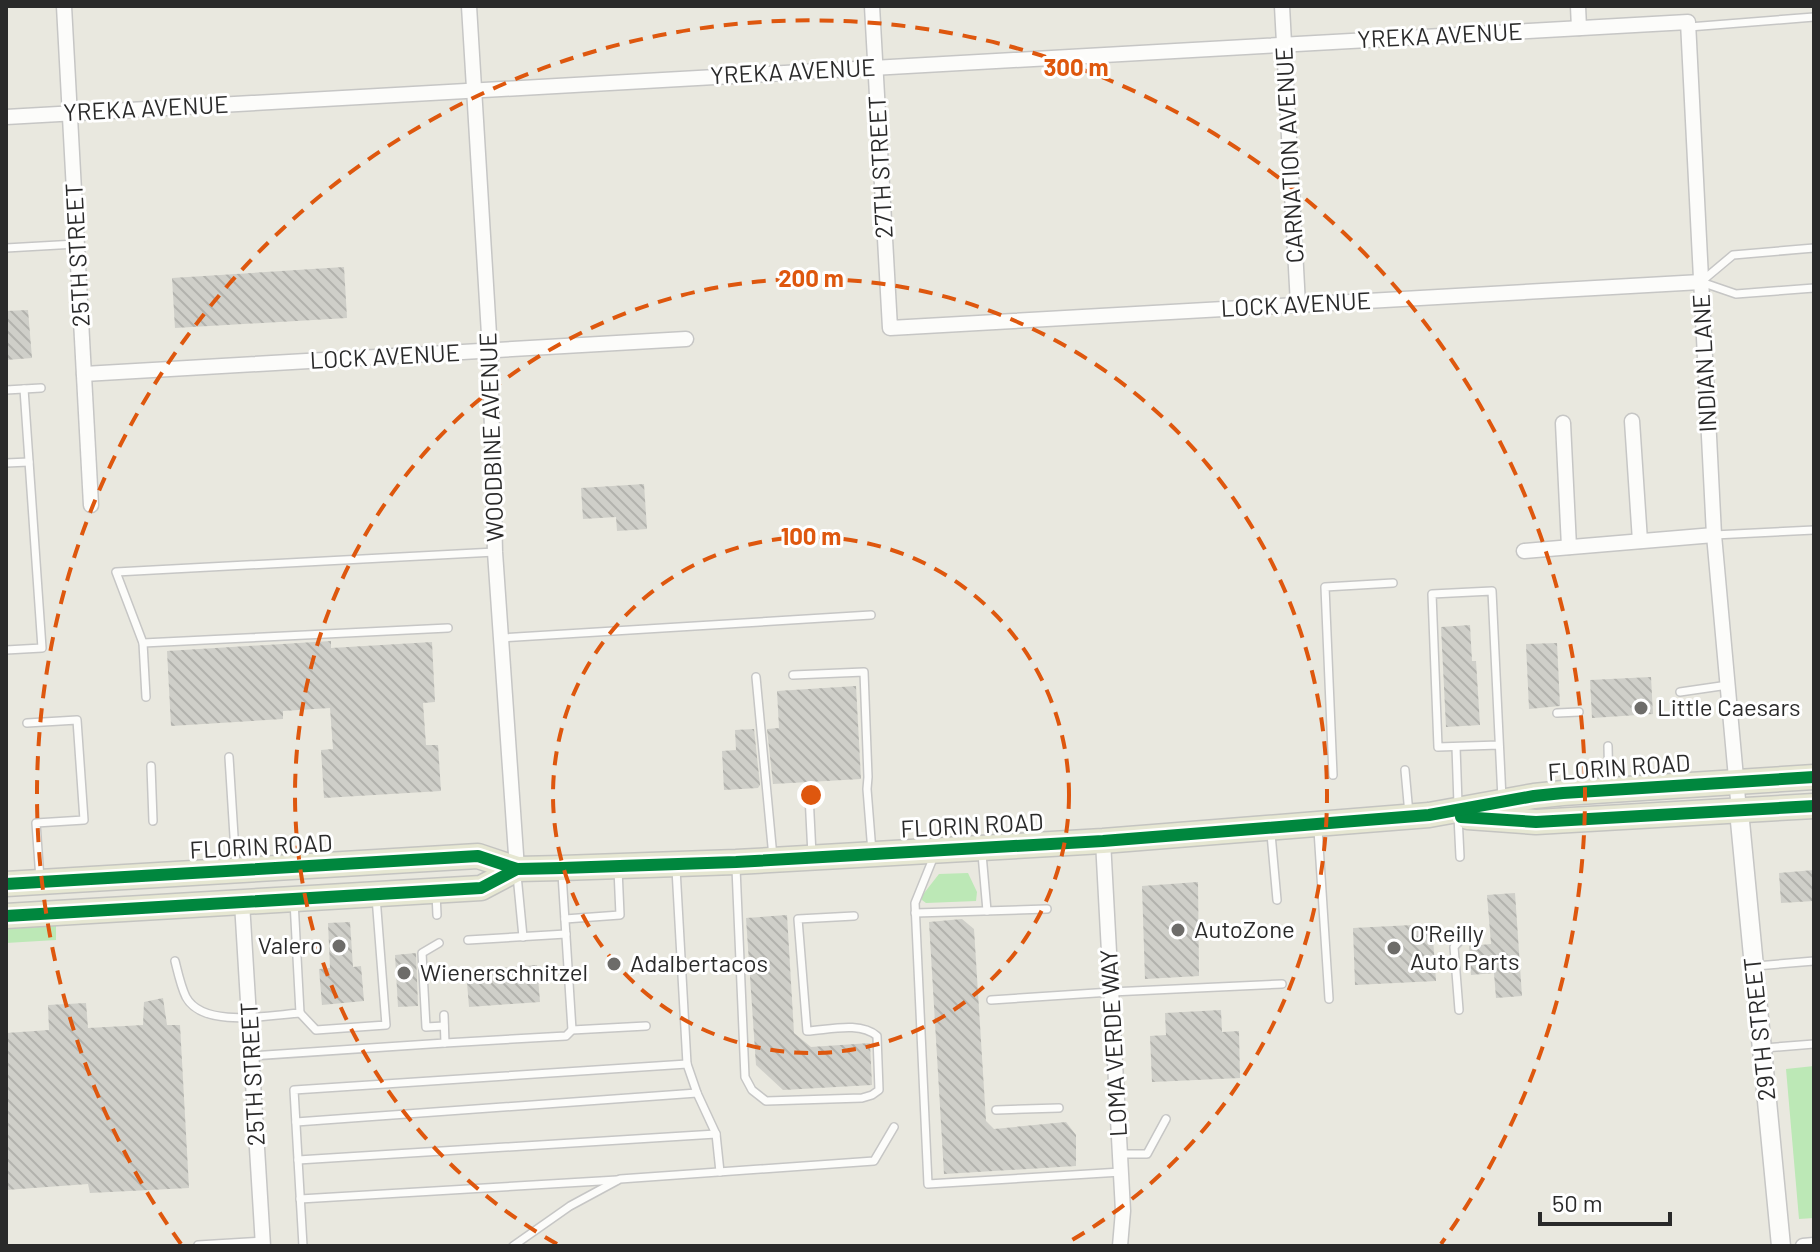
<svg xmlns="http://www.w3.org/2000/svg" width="1820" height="1252" font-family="Barlow,sans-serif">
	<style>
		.grass { fill: #bce8b6 }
		.building { fill: url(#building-back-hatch) }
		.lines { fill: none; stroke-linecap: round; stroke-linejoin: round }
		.service-casing { stroke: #c6c6c5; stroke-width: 10 }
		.minor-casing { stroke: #c6c6c5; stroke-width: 17 }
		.tertiary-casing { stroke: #c6c6c5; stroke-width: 21 }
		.primary-casing { stroke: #c4c4c1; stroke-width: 27 }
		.service { stroke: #fcfcfa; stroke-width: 7 }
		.minor { stroke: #fcfcfa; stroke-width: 14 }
		.tertiary { stroke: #fcfcfa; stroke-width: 18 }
		.primary { stroke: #e6e7d2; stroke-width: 24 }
		.cycleway-casing { stroke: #fff; stroke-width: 17 }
		.cycleway { stroke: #00873e; stroke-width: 12 }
		.ring { fill: none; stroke: #de570e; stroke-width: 4; stroke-dasharray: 14 10 }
		.poi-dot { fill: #6d6c69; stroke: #fff; stroke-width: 3 }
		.labels { text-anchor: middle; stroke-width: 6; stroke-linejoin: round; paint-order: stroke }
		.street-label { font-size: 24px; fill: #2a2a2a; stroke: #fff }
		.poi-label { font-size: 24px; fill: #2a2a2a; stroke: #fff; text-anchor: start }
		.centre { fill: #de570e; stroke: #fff; stroke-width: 4 }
		.ring-label { font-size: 24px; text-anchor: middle; font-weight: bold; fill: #de570e; stroke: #fff; stroke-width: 6; stroke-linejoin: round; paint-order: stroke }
	</style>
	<defs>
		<pattern id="building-back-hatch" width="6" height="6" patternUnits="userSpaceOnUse" patternTransform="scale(2)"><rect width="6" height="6" fill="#cfcfc9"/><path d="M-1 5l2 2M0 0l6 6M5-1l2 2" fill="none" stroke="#b2b2ad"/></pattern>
	</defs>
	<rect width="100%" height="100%" fill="#e9e8df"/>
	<g class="grass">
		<polygon points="968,873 977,892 976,901 926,903 922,900 921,897 939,874"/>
		<polygon points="56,926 56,940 6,943 6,929"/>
		<polygon points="1814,1066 1814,1218 1799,1219 1786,1069"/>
	</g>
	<g class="building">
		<polygon points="344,267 347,318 175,328 172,278"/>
		<polygon points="28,310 32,358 6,360 6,311"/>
		<polygon points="644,484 647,529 617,531 616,517 583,519 581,488"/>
		<polygon points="1470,625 1472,661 1476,661 1480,725 1446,727 1441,627"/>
		<polygon points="331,641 331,648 432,642 435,702 423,703 426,745 438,745 441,791 324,798 321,750 333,749 330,708 283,711 283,719 171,726 167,651"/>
		<polygon points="1557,643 1560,706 1529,709 1526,644"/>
		<polygon points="1651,677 1653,714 1592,718 1590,680"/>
		<polygon points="856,686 861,779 773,784 767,729 779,728 777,691"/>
		<polygon points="754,729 760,785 758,788 724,790 722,751 736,750 735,730"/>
		<polygon points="1814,870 1814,901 1781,903 1779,873"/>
		<polygon points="1198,882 1199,976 1145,979 1142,886"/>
		<polygon points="1515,893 1522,996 1496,998 1494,973 1471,975 1469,946 1491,944 1487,895"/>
		<polygon points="787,915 794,1033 811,1047 870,1043 872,1085 783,1090 756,1065 746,918"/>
		<polygon points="962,919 974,929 986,1121 994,1129 1066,1122 1076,1135 1076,1166 944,1174 929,922"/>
		<polygon points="350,922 353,967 361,966 364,1001 322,1005 319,969 330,968 328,923"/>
		<polygon points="1432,924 1436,981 1355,985 1353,928"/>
		<polygon points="416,953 418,1006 398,1007 395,955"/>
		<polygon points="537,965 540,1002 469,1007 466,970"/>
		<polygon points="163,998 167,1025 180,1025 189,1188 90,1193 88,1184 6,1190 6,1033 49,1030 48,1005 86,1003 88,1028 143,1025 144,1002"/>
		<polygon points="1221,1010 1222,1032 1239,1031 1240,1078 1152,1082 1150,1036 1166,1035 1165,1013"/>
	</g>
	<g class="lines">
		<g class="service-casing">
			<g id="service">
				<polyline points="1689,27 1814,17"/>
				<polyline points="6,248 76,244"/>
				<polyline points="1702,281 1733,255 1814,248"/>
				<polyline points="1701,282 1736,294 1814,288"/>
				<polyline points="6,390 41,388"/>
				<polyline points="6,463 29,462"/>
				<polyline points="1714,535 1814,530"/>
				<polyline points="501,638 871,615"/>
				<polyline points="143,643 448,628"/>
				<polyline points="6,650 42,648 24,389"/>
				<polyline points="793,675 864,672 868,777 867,789 872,852"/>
				<polyline points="756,677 773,857"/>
				<polyline points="1680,692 1728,685"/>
				<polyline points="146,697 143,643 116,572 495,552"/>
				<polyline points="1557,713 1579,712"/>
				<polyline points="27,723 77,720 84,820 36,823 40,879"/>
				<polyline points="1499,745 1438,747 1432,594 1492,591 1502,799"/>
				<polyline points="1608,746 1609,788"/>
				<polyline points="1456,747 1458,804"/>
				<polyline points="229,757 236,868"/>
				<polyline points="151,766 153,821"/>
				<polyline points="1405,770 1409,814"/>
				<polyline points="1333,775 1325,587 1393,583"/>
				<polyline points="809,795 812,855"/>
				<polyline points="1458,816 1460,857"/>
				<polyline points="1318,830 1329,999"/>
				<polyline points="1271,834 1277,900"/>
				<polyline points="982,854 987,911"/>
				<polyline points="934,856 915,903 928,1184 1121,1172"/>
				<path d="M736,868L745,1077L752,1090L766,1101L862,1098L872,1095L879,1090L877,1036C860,1021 828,1030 807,1031L798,919L854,916"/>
				<polyline points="676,869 687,1064 697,1093 716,1134 720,1172"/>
				<polyline points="562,874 572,1030"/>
				<polyline points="517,875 523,937"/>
				<polyline points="436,893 437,915"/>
				<polyline points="915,913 1047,909"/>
				<polyline points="565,919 620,915 618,869"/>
				<polyline points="468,940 566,934"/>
				<polyline points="439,943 422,953 426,1027 444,1026"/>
				<path d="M175,961C178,973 181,987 186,997C203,1029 271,1015 300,1013L294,901"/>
				<polyline points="1756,966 1814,961"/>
				<polyline points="991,1000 1111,992 1282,984"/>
				<polyline points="1459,1010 1454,947 1466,934"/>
				<polyline points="300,1013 316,1030 386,1025 376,897"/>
				<polyline points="445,1043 566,1036 572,1030 646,1026"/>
				<polyline points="1764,1048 1814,1044"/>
				<polyline points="252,1056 445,1043 444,1015"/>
				<polyline points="996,1110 1059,1108"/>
				<polyline points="296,1122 697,1093"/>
				<polyline points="1120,1154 1147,1154 1166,1119"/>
				<polyline points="298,1160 716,1134"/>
				<polyline points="300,1199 617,1180"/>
				<polyline points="198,1245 263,1241"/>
				<polyline points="303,1246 294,1090 687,1064"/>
				<polyline points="513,1246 570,1206 620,1179 874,1161 894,1127"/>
			</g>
		</g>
		<g class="minor-casing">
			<g id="minor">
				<polyline points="64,6 91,505"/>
				<polyline points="469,6 490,351 495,552 517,869"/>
				<polyline points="872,6 890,328 1701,282"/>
				<polyline points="1282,6 1298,305"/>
				<polyline points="1578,6 1579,28"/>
				<polyline points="6,117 1688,22 1714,535 1739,811"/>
				<polyline points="84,374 686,339"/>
				<polyline points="1632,421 1640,541"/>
				<polyline points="1563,423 1569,547"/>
				<polyline points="1524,551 1714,535"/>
				<polyline points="1103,841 1123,1211 1120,1246"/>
				<polyline points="242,903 263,1246"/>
				<polyline points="1803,1246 1814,1245"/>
			</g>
		</g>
		<g class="tertiary-casing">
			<polyline id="tertiary" points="1739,811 1781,1246"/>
		</g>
		<g class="primary-casing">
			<g id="primary">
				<polyline points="1468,817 1536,822 1814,806"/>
				<polyline points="6,884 478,856 517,869 562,868 736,862 1103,841 1429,815 1534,796 1563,793 1814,777"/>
				<polyline points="6,916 481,888 517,869"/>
			</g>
		</g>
		<use href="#service" class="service"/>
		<use href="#minor" class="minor"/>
		<use href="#tertiary" class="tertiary"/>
		<use href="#primary" class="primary"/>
		<g class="cycleway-casing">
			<g id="cycleway">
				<polyline points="1461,817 1536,822 1814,806"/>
				<polyline points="6,884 478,856 517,869 562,868 736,862 1103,841 1429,815 1534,796 1563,793 1814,777"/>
				<polyline points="6,916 481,888 517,869"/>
			</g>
		</g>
		<use href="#cycleway" class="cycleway"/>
	</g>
	<g class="ring">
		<circle cx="811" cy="795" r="258"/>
		<path d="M557 1244A516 516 0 1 1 1065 1244"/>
		<path d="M181 1244A774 774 0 1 1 1441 1244"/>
	</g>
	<g class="poi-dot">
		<circle cx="1641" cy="708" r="8"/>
		<circle cx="1178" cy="930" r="8"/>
		<circle cx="339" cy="946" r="8"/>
		<circle cx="1394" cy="948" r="8"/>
		<circle cx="614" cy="964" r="8"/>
		<circle cx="404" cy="973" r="8"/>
	</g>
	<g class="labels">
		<g class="street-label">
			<text transform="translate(1440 36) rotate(-3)" y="8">YREKA AVENUE</text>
			<text transform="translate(793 72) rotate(-3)" y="8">YREKA AVENUE</text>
			<text transform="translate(146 109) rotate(-3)" y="8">YREKA AVENUE</text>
			<text transform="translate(1290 155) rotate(-93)" y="8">CARNATION AVENUE</text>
			<text transform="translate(881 167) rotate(-93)" y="8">27TH STREET</text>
			<text transform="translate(78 255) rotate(-93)" y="8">25TH STREET</text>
			<text transform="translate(1296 305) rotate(-3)" y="8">LOCK AVENUE</text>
			<text transform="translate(385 357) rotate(-3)" y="8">LOCK AVENUE</text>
			<text transform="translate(1705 363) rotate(-93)" y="8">INDIAN LANE</text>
			<text transform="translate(492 437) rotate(-92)" y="8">WOODBINE AVENUE</text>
			<text transform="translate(1619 768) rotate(-4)" y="8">FLORIN ROAD</text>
			<text transform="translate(972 826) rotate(-3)" y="8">FLORIN ROAD</text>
			<text transform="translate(261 847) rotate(-3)" y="8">FLORIN ROAD</text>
			<text transform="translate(1760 1029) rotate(-96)" y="8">29TH STREET</text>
			<text transform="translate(1114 1043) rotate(-93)" y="8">LOMA VERDE WAY</text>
			<text transform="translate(253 1074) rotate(-93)" y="8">25TH STREET</text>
		</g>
		<g class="poi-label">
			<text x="1657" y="716">Little Caesars</text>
			<text x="1194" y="938">AutoZone</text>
			<text x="1410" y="942">O'Reilly<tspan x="1410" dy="28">Auto Parts</tspan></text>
			<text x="323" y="954" text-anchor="end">Valero</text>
			<text x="630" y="972">Adalbertacos</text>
			<text x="420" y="981">Wienerschnitzel</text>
		</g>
	</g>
	<circle cx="811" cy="795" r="12" class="centre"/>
	<g class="ring-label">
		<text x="1076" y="76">300 m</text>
		<text x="811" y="287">200 m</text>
		<text x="811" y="545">100 m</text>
	</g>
	<rect width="1820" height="1252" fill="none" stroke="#2a2a2a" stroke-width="16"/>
	<path d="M1540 1212v12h130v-12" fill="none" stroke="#2a2a2a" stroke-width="4"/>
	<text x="1552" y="1212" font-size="24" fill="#2a2a2a" stroke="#ffffff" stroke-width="6" paint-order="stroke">50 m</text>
</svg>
